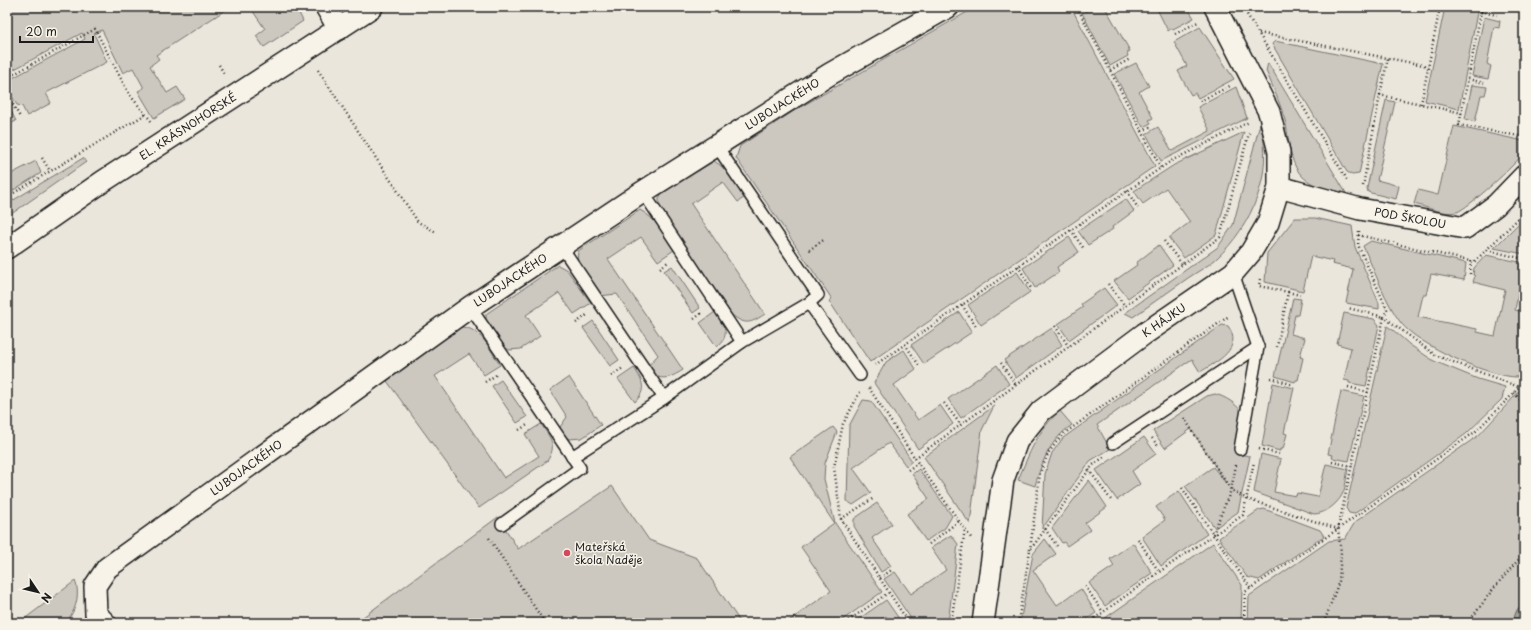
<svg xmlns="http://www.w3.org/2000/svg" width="1531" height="630" font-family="'Playpen Sans',sans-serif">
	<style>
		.green { fill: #ccc8c0; stroke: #74726e }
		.water { fill: #a3a19a; stroke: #6d6c68 }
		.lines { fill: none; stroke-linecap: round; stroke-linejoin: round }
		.lane-casing { stroke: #1c1c1c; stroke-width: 14 }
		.street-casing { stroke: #1c1c1c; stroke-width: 24 }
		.path { stroke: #1c1c1c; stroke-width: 2.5; stroke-dasharray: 1 3; stroke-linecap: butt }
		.lane { stroke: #f7f3e8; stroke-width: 11 }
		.street { stroke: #f7f3e8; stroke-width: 21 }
		.poi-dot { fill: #d1495b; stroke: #f7f3e8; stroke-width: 1.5 }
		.labels { text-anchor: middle; stroke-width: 3; stroke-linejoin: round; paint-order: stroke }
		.street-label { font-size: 11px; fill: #1c1c1c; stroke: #f7f3e8 }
		.poi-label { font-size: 11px; fill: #1c1c1c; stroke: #f7f3e8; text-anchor: start }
	</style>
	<rect width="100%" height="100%" fill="#eae6dc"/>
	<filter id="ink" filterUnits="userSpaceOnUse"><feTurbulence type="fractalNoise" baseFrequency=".025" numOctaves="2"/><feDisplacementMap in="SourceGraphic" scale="8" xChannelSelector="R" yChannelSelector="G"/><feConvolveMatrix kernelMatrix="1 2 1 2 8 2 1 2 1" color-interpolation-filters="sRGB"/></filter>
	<g filter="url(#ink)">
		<g class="green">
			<polygon points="7,7 230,7 156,55 159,59 150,66 167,93 177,87 185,99 154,118 138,91 144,88 133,68 123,73 102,30 94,34 107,62 46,93 51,103 27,116 22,106 17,105 7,88 7,81 85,39 82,33 7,73"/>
			<polygon points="250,7 296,7 303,21 264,47 256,36 265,29"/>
			<polygon points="976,7 1071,7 1155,166 870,362 829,301 832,299 736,158 740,146 797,109"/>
			<polygon points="1096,7 1105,7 1130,51 1127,53 1128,56 1110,66 1082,13"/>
			<polygon points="1156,7 1187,7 1194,18 1173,29 1172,28 1168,31"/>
			<polygon points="1445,7 1478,7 1459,109 1425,101"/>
			<polygon points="1484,17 1500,21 1499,28 1494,27 1487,64 1491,66 1488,79 1472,76"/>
			<polygon points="1200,27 1234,79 1198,98 1195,93 1191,95 1178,71 1187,66 1174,42"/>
			<polygon points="1275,41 1383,64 1359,174 1352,175 1347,172 1272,44"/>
			<polygon points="1136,63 1149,86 1139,92 1153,118 1149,120 1151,123 1143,127 1114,74"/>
			<path d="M1268,63L1346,193C1333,190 1318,188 1308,181C1288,168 1290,140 1285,120C1280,103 1273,87 1266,71Z"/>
			<polygon points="1472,85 1487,87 1485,95 1481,95 1475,122 1465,119"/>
			<polygon points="1236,87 1247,118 1161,161 1146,134 1158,127 1172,151 1210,131 1198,107"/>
			<polygon points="1386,100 1395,102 1377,180 1399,186 1396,199 1371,193 1368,192 1367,188"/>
			<polygon points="7,103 16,121 7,126"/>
			<path d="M1260,124C1275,172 1252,226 1216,259C1208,266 1197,272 1188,278C1170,291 1151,304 1133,317L1125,313L1218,247L1233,225Z"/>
			<path d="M1454,126L1524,141C1524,144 1525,150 1523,153C1518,163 1467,209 1457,212C1444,215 1427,207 1414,204L1418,190L1438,195Z"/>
			<polygon points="1244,132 1216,235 1184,258 1169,238 1190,222 1166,188 1143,204 1134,191 1174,165"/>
			<polygon points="83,158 86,162 7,217 7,204"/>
			<polygon points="36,161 41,173 7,194 7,176"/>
			<path d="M714,161C728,169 736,184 745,197L738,202L723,182L691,204L765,314C751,323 746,326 732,315L659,206V198L663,191Z"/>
			<polygon points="1126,199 1134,211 1112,227 1113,229 1088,245 1078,231"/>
			<path d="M640,210C656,218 664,236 674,250L658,261L641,237L608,259L683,370C669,379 658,383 647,367L658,355L617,294L599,296L577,261L578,251Z"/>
			<polygon points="1295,218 1315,218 1352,226 1355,247 1379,303 1379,309 1346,303 1353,269 1332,264 1333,261 1311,256 1303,291 1265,282 1267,253"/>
			<polygon points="1524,218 1524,254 1494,248"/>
			<polygon points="1069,237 1079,252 1057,267 1059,272 1035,288 1023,268"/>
			<path d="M1371,241L1466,263L1464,280L1431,274L1426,295H1423L1418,317L1477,329V332L1495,336L1505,290L1473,282L1475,276L1473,275L1474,268L1486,255L1524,263L1515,310L1524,312V370L1517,377C1489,377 1418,345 1401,323C1386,304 1374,269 1363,246Z"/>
			<polygon points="1159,245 1173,265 1128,298 1114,281 1137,265 1136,263"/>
			<polygon points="558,265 567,270 591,303 574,314 559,293 526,315 540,336 521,349 509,350 498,343 486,322 486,314"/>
			<polygon points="672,266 700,308 693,313 664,271"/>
			<polygon points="1017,272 1030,292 981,325 968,305"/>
			<polygon points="1104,288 1117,305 1069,340 1058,324 1083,307 1081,304"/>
			<polygon points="1293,298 1301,299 1298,315 1295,315 1291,334 1305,338 1300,357 1303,358 1298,380 1296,380 1295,382 1275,376"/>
			<path d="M715,312C725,324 731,335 717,347L700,323Z"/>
			<polygon points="959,312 972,332 924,364 911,345"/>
			<polygon points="1344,313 1374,319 1379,325 1366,386 1349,383 1349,381 1344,380 1351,348 1337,344"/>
			<polygon points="593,321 619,360 610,366 583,328"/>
			<path d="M1222,325L1228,326C1244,348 1217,362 1200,372L1192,359L1097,425L1110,449L1090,461L1042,529L1045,474L1052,453L1063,438Z"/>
			<polygon points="1387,326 1393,330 1410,345 1434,361 1478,379 1505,387 1502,399 1466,434 1354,514 1349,513 1346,508"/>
			<path d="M460,327C481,327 490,350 500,365L484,375L469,354L435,376L504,478L539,456L525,434L541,424C550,438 558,445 547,461L479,508L387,381Z"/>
			<polygon points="1052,328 1062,345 1016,378 1004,360"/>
			<polygon points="904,350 916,369 894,385 918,420 940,405 953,424 918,449 874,383 886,362"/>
			<polygon points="997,365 1009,384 961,418 948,399"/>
			<path d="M634,368C643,381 647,390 635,402L618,379Z"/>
			<polygon points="569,377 601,425 582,438 569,439 558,430 567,417 550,390"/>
			<polygon points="501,380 527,417 517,423 492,386"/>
			<polygon points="1273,383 1294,388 1284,433 1287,434 1283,449 1280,449 1280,451 1262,446"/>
			<polygon points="1524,386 1524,602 1517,610 1512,623 1248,623 1249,596 1329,541 1345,539 1355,522 1479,435"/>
			<polygon points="1341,391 1364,396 1349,461 1332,458 1333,455 1328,454"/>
			<path d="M1215,394C1226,397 1235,403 1242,412L1240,449L1238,454L1250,456L1238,512L1215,528L1185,486L1213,467L1226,483L1191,429L1165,448L1153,431L1207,396Z"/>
			<polygon points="863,400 871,401 912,461 906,466 889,443 853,468 871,493 853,505 847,501 849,426"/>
			<polygon points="994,406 982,430 970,524 924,457"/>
			<path d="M1060,411L1072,425C1050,440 1042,461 1035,486L1018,480C1029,454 1038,429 1060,411Z"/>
			<polygon points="833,427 837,432 825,463 824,479 835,523 882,592 838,623 786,623 831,591 801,547 834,523 790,457"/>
			<polygon points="1144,437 1156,454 1132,471 1140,484 1117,500 1096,470"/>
			<path d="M1261,454L1281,459L1274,492L1296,496L1297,493L1318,497L1326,464L1348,469C1346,477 1346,488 1342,495C1337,504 1325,514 1314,514L1254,492Z"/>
			<polygon points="919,469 952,516 945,528 926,541 907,514 929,499 912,474"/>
			<polygon points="1089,480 1107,507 1085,523 1090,530 1067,546 1064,542 1062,543 1052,528"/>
			<polygon points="612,486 649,540 697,558 741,623 355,623 498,517 518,549"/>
			<polygon points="1179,491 1207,534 1161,566 1142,537 1165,520 1156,507"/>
			<polygon points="877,503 892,524 872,538 891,566 881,572 854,526 854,519"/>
			<polygon points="1264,509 1320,530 1324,536 1259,580 1247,577 1219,538 1259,510"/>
			<polygon points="951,535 958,544 948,623 914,623 884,579 895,572 911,594 946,570 931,548"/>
			<polygon points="1045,539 1056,554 1033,570 1057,605 1081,589 1096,613 1081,623 1020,623 1033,554"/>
			<polygon points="1133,543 1152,573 1105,606 1089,583 1114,566 1110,559"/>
			<polygon points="1213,543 1242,585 1241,623 1098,623"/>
			<path d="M75,581C81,594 75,615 64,623H19Z"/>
			<polygon points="886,600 902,623 891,623 886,616 876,623 853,623"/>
		</g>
		<polygon class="water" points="1524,602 1524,623 1512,623 1517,610"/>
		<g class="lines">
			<g class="lane-casing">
				<g id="lane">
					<polyline points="716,145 818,295 809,303"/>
					<polyline points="643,192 742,342"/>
					<polyline points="561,246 664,398"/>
					<polyline points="1233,273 1258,347 1240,449"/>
					<polyline points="470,307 580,468 502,524"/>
					<polyline points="1113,443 1258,347"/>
					<polyline points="572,457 664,398 742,342 809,303 860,375"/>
				</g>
			</g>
			<g class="street-casing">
				<g id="street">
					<polyline points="326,7 339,29"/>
					<path id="s1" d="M1279,187L1360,209L1465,228L1496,205L1524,176"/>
					<path id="s2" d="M7,248L102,182L372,7"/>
					<path id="s3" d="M105,623L96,614L95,586L107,568L470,307L638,195L830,74L948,7"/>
					<path id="s4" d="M983,623L1003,480L1017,441L1041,411L1144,334L1233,273L1251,252L1268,223L1279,187V152L1269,112L1215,7"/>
				</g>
			</g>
			<g class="path">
				<polyline points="1077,7 1161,168"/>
				<polyline points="1482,7 1459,125 1524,137"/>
				<polyline points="1245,11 1348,181"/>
				<polyline points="1481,12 1497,15"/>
				<polyline points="1259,33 1428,66"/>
				<polyline points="1175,34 1198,22"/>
				<polyline points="219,65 225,75"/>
				<polyline points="318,70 418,222 436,232"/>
				<polyline points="1110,70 1130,59"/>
				<polyline points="7,78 95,29 129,94 152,122"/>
				<polyline points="1468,79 1484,83"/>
				<polyline points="7,94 20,117"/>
				<polyline points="1380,95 1388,58"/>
				<polyline points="1200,101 1230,86"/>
				<polyline points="1421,104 1440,7"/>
				<polyline points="1142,131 1152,126"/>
				<polyline points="42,158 50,171"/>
				<polyline points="1363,186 1380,95 1462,113"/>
				<polyline points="1127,191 1138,208"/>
				<polyline points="7,197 146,114"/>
				<polyline points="1071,230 1084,249"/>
				<polyline points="1359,231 1358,245 1387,309 1384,317 1435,355 1519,387"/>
				<polyline points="1358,235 1474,262 1524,213"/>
				<polyline points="1164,241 1182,264"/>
				<polyline points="809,250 825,239"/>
				<polyline points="1487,250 1524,259"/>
				<polyline points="1018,266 1032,290"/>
				<polyline points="660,268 668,262"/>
				<polyline points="1470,274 1471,261"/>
				<polyline points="1260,279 1259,286 1288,292 1277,347"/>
				<polyline points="1108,284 1125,306"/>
				<polyline points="1524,285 1519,308 1524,309"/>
				<polyline points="1288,292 1300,295"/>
				<polyline points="962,305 977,328"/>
				<polyline points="694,319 702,313"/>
				<polyline points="576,323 587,315"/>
				<polyline points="1055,326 1069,347"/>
				<polyline points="905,344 920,367"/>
				<polyline points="1001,363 1016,385"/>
				<polyline points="875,365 1171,161 1249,122"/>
				<polyline points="611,376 623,368"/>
				<polyline points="1271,378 1294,385"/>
				<polyline points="485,382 496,375"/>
				<polyline points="1348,387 1368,392"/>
				<polyline points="869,388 918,463 971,538"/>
				<polyline points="860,392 843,424 834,467 841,519 909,623"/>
				<polyline points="1514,393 1524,404"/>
				<polyline points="944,403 961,425"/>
				<polyline points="1184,418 1231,490 1247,499 1338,529"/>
				<polyline points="519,430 529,424"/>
				<polyline points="1152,438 1158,446"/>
				<polyline points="1259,449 1279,454"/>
				<polyline points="915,458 1220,237 1249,133"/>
				<polyline points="1332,462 1352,466"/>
				<polyline points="908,470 918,463"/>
				<polyline points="1089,470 1111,500"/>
				<polyline points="1182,488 1251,589"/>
				<polyline points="841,519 874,498"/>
				<polyline points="1045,529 1057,546"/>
				<polyline points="1213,534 1231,490 1236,465"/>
				<polyline points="489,538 545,623"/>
				<polyline points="1138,539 1159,572"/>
				<polyline points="929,544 959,521"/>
				<polyline points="1030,550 1040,473 1049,452 1062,435 1229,316"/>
				<polyline points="880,578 893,569"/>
				<polyline points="1085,586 1103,612"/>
				<polyline points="845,623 888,593"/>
				<polyline points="951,623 965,529"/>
				<polyline points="1018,623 1030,550 1089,470 1093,465 1104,457"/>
				<polyline points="1088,623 1159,572 1243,515 1254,462"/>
				<polyline points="1244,623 1245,592 1338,529 1475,432 1514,393 1524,380"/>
				<polyline points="1324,623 1339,581 1341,552 1338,529 1384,317 1348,308"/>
				<polyline points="1468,623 1494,588 1520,558 1524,556"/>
			</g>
			<use href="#lane" class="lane"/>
			<use href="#street" class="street"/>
		</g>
	</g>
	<circle class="poi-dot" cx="567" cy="553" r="4"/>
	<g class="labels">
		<g class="street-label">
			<text dy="4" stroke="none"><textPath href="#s3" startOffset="882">LUBOJACKÉHO</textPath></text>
			<text dy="4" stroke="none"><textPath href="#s2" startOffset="218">EL. KRÁSNOHORSKÉ</textPath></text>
			<text dy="4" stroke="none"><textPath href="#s1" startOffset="135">POD ŠKOLOU</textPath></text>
			<text dy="4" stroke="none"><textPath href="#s3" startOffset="558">LUBOJACKÉHO</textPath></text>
			<text dy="4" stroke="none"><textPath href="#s4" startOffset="377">K HÁJKU</textPath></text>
			<text dy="4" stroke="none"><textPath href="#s3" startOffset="234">LUBOJACKÉHO</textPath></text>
		</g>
		<g class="poi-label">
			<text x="575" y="551">Mateřská<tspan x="575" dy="13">škola Naděje</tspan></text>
		</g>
	</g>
	<rect width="1531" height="630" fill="none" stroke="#f7f3e8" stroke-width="24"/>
	<rect x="12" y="12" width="1507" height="606" fill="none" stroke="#1c1c1c" stroke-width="1.5" filter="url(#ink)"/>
	<g transform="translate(38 592) rotate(125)" stroke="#f7f3e8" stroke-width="3" paint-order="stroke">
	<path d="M0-3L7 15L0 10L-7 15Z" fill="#1c1c1c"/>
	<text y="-6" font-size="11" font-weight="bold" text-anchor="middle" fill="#1c1c1c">N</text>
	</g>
	<path d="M20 36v6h73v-6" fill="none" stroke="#1c1c1c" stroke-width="2"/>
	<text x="26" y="36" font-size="12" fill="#1c1c1c" stroke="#f7f3e8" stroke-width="3" paint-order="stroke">20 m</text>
</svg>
